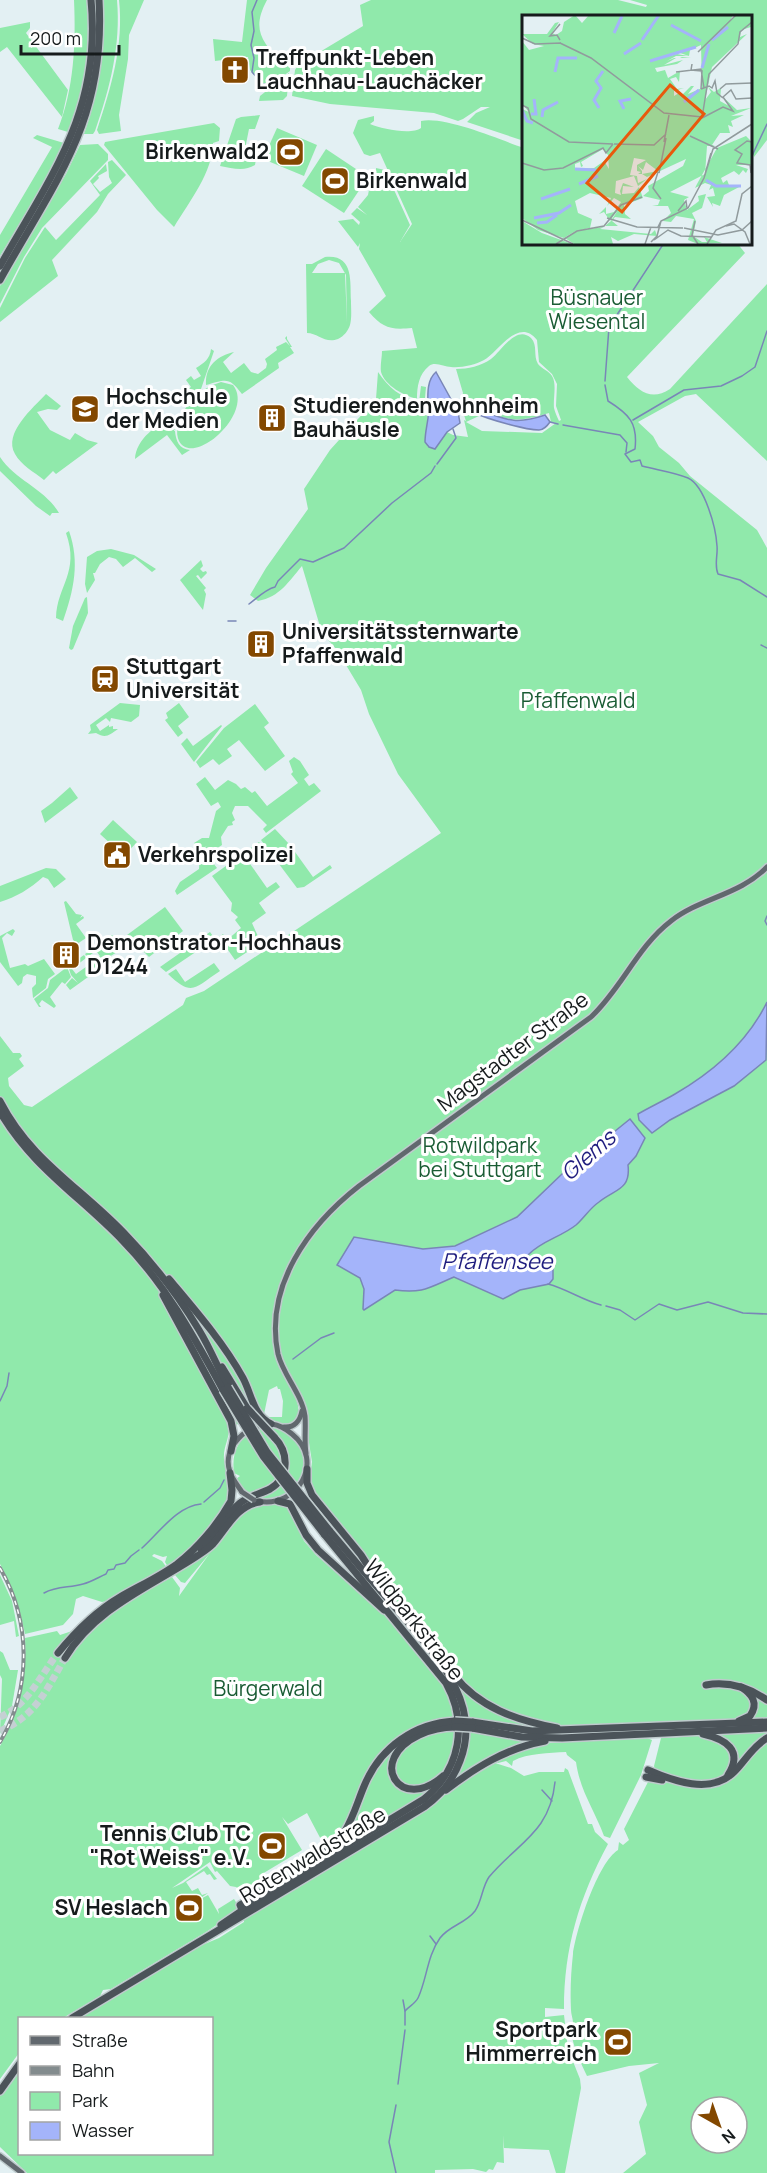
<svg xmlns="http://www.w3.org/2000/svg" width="767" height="2173" font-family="Manrope,sans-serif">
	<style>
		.green { fill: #90e9ab; fill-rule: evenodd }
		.water { fill: #a4b4fa; stroke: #7986b7; stroke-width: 1.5 }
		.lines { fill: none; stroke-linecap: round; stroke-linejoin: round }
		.stream { stroke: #7986b7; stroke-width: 1.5 }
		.highway-tunnel { stroke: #c4d0d3; stroke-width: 7; stroke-dasharray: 7 3.5; stroke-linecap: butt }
		.major-casing { stroke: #becacc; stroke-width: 8 }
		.highway-casing { stroke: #becacc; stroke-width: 10 }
		.major { stroke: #61686e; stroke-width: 5 }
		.highway { stroke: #4b5359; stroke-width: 7 }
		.rail-casing { stroke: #838c8e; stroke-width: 4 }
		.rail { stroke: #fff; stroke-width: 1.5; stroke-dasharray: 4.5; stroke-linecap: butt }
		.major-bridge-casing { stroke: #becacc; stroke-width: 8; stroke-linecap: butt }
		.highway-bridge-casing { stroke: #becacc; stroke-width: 10; stroke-linecap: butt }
		.major-bridge { stroke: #61686e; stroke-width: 5 }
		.highway-bridge { stroke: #4b5359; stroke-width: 7 }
		.labels { text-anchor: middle; stroke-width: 6; stroke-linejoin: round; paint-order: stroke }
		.poi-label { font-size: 21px; font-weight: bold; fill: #161b1c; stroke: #fff; text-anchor: start }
		.park-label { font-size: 21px; fill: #1a5c34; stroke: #fff }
		.street-label { font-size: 21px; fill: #161b1c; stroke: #fff }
		.water-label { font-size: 22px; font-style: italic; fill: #201e7f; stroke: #fff }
		.inset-river { fill: none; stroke: #a4b4fa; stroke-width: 3 }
		.inset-road { fill: none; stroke: #919b9d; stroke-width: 1.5 }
		.view { fill: #e8590c; fill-opacity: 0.15; stroke: #e8590c; stroke-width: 3 }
		.inset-edge { fill: none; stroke: #161b1c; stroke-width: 3 }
	</style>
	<rect width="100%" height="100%" fill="#e3f0f3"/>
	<g class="green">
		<path d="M74,0H87C90,44 86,91 68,132L58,129C74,89 76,43 74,0Z"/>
		<path d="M103,0H117C121,45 110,88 95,131L93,134H84C100,90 105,46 103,0Z"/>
		<path d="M119,0H144L129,35L128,59L119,115L121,131L99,134L97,130C111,88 124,45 119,0Z"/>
		<path d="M247,0H267C251,30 262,41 282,64L290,65V71L265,89L250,70L248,57L215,61L213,39L242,42Z"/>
		<polygon points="371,0 618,0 646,7 647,5 630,0 767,0 767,140 754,157 752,151 750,152 750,16 524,16 524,141 467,122 476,113 490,107 481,107 463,119 458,121 434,113 330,104 292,96 295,70 298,65 363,26 360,5"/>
		<polygon points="30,22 30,28 26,33 68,90 62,117 7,47 0,52 0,28"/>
		<polygon points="289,73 287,96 283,100 259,101 260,96"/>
		<path d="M260,115L255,129H249L244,154L256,159L255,165C244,172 232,168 220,166L236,119L241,117Z"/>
		<path d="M374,116V121L370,124C381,129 412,135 421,128V121C445,116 498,139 524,148V243H737L745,253L627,377C639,392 652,401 670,389L767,284V461L696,394L685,396L638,422L653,436L659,447L679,463L690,476L757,530L767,548V2173H623L646,2154L639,2122L647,2105L639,2073L659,2063L629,2066L587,2076C581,2063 575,2051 572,2037C572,2032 573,2028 573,2023C573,2019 571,2014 571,2010C570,1991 571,1972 573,1954C576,1930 598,1862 618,1850L619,1842L623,1845L629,1840L624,1829L648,1782L656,1781L684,1785L655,1770L654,1766L661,1738L681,1737V1730L673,1721C629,1723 571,1732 528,1720C451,1698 402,1605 357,1545C342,1525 325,1508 311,1488L310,1477L312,1462L302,1398L294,1381L289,1383C295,1397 304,1409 294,1423C283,1425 273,1424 265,1417H282L283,1401L280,1389H278L277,1386L269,1390L263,1419L229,1426C230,1438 223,1447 224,1459C225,1469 230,1484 228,1495C224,1518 186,1553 168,1567L165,1562L167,1556L163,1557L154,1554L152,1556L162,1561L167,1568L107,1601L102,1602L83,1596L76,1599L73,1614L63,1625L25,1634C20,1609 12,1586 0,1564V1036L13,1053H20L22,1056L19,1059L24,1066L8,1078L9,1086L24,1105L32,1107L183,1005L186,998L204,991L441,833L398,774L369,714L361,690L337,650L322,633L302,566C289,581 280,597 258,601L250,595L266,568L308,509L304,489L330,450L376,399L378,372C389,388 400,397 419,402L421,386L426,387L425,398L428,401L427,446L435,449L447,432L453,435L468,437L464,420L466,421L460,403L463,393L456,369C468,369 481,366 491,359C501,352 516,324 531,338C538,345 533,356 538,364C542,369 549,371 552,376C557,384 553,398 554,408C555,412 557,417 559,421L561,420L556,406L557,384L552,374L539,362L537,340C518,316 498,353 484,360C475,365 461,368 451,367C444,367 435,361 429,366C419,374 417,386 417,399C405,396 385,386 381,372C380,366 382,357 382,351L417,348L412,328C390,330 383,328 369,312L386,296L359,249L360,243L358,247L338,221L353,219L359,225L360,222L351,214L357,208L367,215L358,207L368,195L373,169L376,173V168L385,170L410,225L400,242L412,224L380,153L370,156L364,154L353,133L358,120ZM479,409C512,421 515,423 549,413L551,422L556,423L542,433L482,431L466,422L479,416L474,412ZM701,2107H737V2143H701Z"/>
		<path d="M214,123L220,128L219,141L213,143C213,172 189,202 174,227L157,210L104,145L105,142L116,140Z"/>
		<polygon points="277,128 317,145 304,176 263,159"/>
		<polygon points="37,135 64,143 39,192 0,256 0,235 52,147 33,138"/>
		<polygon points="98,144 108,154 108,160 42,228 24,257 0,304 0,286 66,174 80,145"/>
		<polygon points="326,149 368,177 344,213 302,186"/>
		<polygon points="112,160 126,175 108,194 97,212 52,260 58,276 0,322 0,308 25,258 45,227 56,240 62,234 100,195 90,181 106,164 107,171 98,176 99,178 93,184 100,192 112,183 109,177 108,162"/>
		<path d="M325,257C354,254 350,281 351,301C351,309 352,318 350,325C348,331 344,336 338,339C325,344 318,333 307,333L306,264H312ZM329,260L339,263L346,275L347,323L345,273H312L318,264Z"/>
		<path d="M287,336V339L292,347H290L294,353L278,363L279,368L242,394C229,377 227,379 206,385C205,366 217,356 234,352L223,362L231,373L244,363L251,372L258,374L266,368L267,364L265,359L277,350L276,347L286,342L290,346L285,338Z"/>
		<path d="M211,349L214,351L201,389L189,401H180L183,392L191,387L186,380L191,376L194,380L201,376L196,368C204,363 210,359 211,349Z"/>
		<path d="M221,382L233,385C255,413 193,468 179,441C175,433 178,422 182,414C191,398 204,387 221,382Z"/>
		<path d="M46,394L61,406L57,410L48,409L37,412L50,430L70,440L75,433L87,440L98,443L56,474L53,471L44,480C34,472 21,465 15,454C3,433 33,408 46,394Z"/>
		<path d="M174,417L178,418L174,431H175C176,441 179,449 190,450L182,455L167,435L135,459C136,439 157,424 174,417Z"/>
		<path d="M0,457C15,480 45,489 59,513H52L50,516L36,506L0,471Z"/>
		<path d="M69,531C80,562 74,590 63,621L56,618C57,585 80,573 66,533Z"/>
		<polygon points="111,549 134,555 156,569 152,572 135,558 123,567 116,559 109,557 100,564 95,573 93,573 95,580 87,593 85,584 87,557 97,551"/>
		<polygon points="201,560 203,566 200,569 203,572 206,571 207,573 201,579 198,575 196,576 206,588 204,590 206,594 203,610 180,580"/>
		<polygon points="87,597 88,613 73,649 71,650 69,648 73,626 85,598"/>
		<path d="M120,703L140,705L139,716L131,722L111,718L110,722L106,718L96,725L100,731L109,725V727L113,726V729H118C109,735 106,739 96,733L88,734L91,730L90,725Z"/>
		<polygon points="179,703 189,717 178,726 183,733 178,737 165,720 168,718 166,713"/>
		<polygon points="255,704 269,723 264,727 285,756 265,771 239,740 227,749 232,756 219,765 213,759 200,768 196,762 224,728"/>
		<polygon points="221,725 222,726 194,762 181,744 187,738 193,746"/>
		<polygon points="294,757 300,761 309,775 304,779 309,786 314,783 321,791 266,833 263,829 267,825 248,806 235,806 232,813 235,820 232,822 233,825 228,826 221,837 222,845 207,855 217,868 177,895 175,891 180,882 199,869 200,852 207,846 199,850 194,843 202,838 209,838 216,811 221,807 218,802 211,806 196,784 205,777 215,790 228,780 236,784 241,789 245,787 252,793 255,791 267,806 298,783 291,774 293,772 289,761"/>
		<polygon points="70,787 78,798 45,823 41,811 52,803"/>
		<polygon points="113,820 137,842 124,856 100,834"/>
		<polygon points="275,829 290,845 313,877 330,865 332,868 304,887 297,888 261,840"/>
		<polygon points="259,842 264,848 248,861 267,888 276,882 280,887 259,903 266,913 252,923 261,943 235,960 219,937 223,934 227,940 241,928 235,920 238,917 231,911 232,903 212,876"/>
		<path d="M46,868L56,869L66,879L54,888L48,879L43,877C30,889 16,897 0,902V886Z"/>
		<polygon points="66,901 76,914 82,915 80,918 83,916 84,918 76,924 86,938 77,944 73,940 64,902"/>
		<polygon points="165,907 183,931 149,957 127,935"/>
		<polygon points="13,929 15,931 12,936 7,933 2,938 10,968 25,964 28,966 44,959 55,974 48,979 46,988 33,998 32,988 36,984 36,976 27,974 23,977 22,983 18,986 0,962 0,936"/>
		<polygon points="210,932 215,939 166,972 160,967"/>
		<polygon points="112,935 121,944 119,951 97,964 100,968 97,971 91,963 100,956 96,951 87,957 85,954"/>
		<polygon points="84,955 86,958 72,969 76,974 90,964 95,972 70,990 66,985 72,978 78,983 71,975 68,966"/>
		<path d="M214,963L220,971C195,987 193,998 168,974L176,969L185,982Z"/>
		<polygon points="67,967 71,977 65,984 62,982 50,997 56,1006 54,1008 42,1000 39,1004 41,1007 39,1007 34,999 48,988 50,980"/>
		<path d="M268,1427C333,1436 298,1517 256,1497L266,1494L288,1464L285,1445Z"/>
		<path d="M262,1428C291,1458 291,1478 249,1494L244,1491L236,1479L240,1476L234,1473C231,1451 239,1435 262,1428Z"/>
		<path d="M280,1504L287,1506L304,1541L316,1555L385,1615L437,1675L452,1704L455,1718C425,1721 392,1733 375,1760C362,1782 357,1810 342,1831C337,1838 331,1843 326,1849L307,1813L288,1824L282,1817L302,1850L262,1874L269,1886L248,1896L236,1887L230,1886L217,1871L215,1872L210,1862L172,1888L183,1883L207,1866L217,1879L214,1880L210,1874L207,1875L204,1871L186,1882L192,1891L198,1888L202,1895L208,1893L195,1902L208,1895L219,1914L218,1909L234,1899L239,1907L224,1920L206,1932L111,1989L103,1990L100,1996L63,2018H20L19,2053L0,2079V1746C20,1713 27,1675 25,1638L57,1631L60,1635L72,1631L57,1652L77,1635L79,1643L103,1618L124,1603L172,1577L180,1588L179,1596L210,1553L185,1583L181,1582L175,1575L205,1552L243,1511L253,1507Z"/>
		<polygon points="0,1575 12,1601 19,1636 16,1637 14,1621 0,1625"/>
		<polygon points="0,1651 3,1653 10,1670 18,1670 12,1706 0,1734 2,1679 0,1675"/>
		<polygon points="457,1683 469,1694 547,1728 534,1729 468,1718 466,1705"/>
		<path d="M457,1729C454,1748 448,1779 426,1785C420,1787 412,1786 406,1786L396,1776L394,1761C409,1738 430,1732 457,1729Z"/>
		<polygon points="469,1730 538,1740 515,1747 449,1785"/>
		<path d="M647,1738L652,1740L641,1775L610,1838L604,1836C594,1809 580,1791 576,1762L567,1755L566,1752C549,1753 528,1753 513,1761L512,1766L506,1761L498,1763L497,1762C510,1751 533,1745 550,1743Z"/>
		<path d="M404,1741L392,1752L389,1769L403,1789L418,1793L431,1788L423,1797L326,1856L332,1850C352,1813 369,1766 404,1741Z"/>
		<path d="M495,1763L511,1768L524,1776L539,1772H564L565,1768L568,1770L588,1824H592L595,1832L608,1844C579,1898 564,1948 564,2009L545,2008V2017L564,2015L568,2049L580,2079L581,2088L565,2173H556L549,2150L504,2148L503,2135L504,2163L497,2162L493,2170L489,2169L486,2172L473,2169L435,2170V2173H27L0,2147V2094L19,2066L20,2154H212V2018H76L195,1948L219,1938L244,1922V1920L251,1915L426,1809L466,1778Z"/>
	</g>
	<g class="water">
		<path d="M436,372L458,412L460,423L447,432L435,449L429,447L425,442C425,433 427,426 428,418C429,403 424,382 436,372Z"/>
		<path d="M479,410C507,420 516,425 545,415L550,422C547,426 544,430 539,430C526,430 487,419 475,413Z"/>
		<path d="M767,1002L766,1060L734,1086L670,1120L652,1133L639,1120L638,1114C650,1107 663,1101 675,1094C713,1072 748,1041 767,1002Z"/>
		<path d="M630,1119L645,1138L636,1156L628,1165C631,1190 615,1189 599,1202C590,1208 584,1218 576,1225C561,1237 541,1241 528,1255L531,1264L546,1262L553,1266V1279L549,1284L520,1290L503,1299L454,1277C430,1287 423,1294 395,1290L364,1310L363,1309L364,1289L360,1278L337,1265L354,1237L423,1249L455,1246L517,1217L562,1174Z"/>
	</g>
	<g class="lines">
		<g class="stream">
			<polyline points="257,0 252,12 254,31 251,45 254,58 252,72 263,84 268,84 273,89"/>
			<polyline points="750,160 767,124"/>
			<polyline points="605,381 609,327 664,243"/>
			<path d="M605,385L608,401C629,414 638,423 635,449L625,454L631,462L640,460L642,466C657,470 674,472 688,478C705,486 716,528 717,546C718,555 714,565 718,574L740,580L767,597"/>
			<polyline points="633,420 684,390 721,386 742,376 755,367 767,331"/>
			<polyline points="550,422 558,424"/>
			<polyline points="563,425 620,435 627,443 626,452"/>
			<polyline points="437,464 456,438 453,429"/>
			<path d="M249,604C257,598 266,589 275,587L278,581L300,559L313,562L344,548L392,503L431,473L435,466"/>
			<polyline points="228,621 236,621"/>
			<polyline points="761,645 767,648"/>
			<polyline points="767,916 765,921 767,925"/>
			<path d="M548,1284C567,1289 582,1300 601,1305"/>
			<polyline points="606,1306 620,1310 635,1320 659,1304 677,1310 708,1302 743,1313 767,1314"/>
			<polyline points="293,1359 321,1338 334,1333"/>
			<polyline points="0,1401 7,1386 9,1373"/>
			<polyline points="204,1502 220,1488 224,1480"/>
			<path d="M142,1548C159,1533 177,1506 201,1504"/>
			<path d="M44,1593C57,1586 69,1588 83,1584C91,1582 99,1577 106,1574L108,1570L114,1569L116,1565L125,1563L131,1556L139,1550"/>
			<polyline points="542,1790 552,1801"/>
			<polyline points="430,1936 436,1944"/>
			<polyline points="403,2000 405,2011"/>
			<path d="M405,2025V2011C409,2006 415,2004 418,1998C427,1979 427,1956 440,1938C450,1925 465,1924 475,1911C482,1901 482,1887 489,1877C517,1843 550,1833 555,1782"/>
			<polyline points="398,2084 405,2030"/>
			<polyline points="396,2173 389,2142 396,2105"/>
		</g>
		<g class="highway-tunnel">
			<path d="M0,1717C28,1705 40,1676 58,1653"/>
			<path d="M0,1731C37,1715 46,1690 65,1658"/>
		</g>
		<g class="major-casing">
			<g id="major">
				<path d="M284,1427C294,1428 300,1421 302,1411"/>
				<path d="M306,1453C304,1441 306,1429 305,1416C302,1394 283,1375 278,1354C264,1286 309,1225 359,1186L591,1017C622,988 637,947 671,921C700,898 740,895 767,867"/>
				<path d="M242,1492C238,1486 232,1479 230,1472C221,1447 248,1423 272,1424C280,1425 286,1429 292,1434C326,1461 297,1509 258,1501"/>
				<polyline points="0,2156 22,2173"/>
			</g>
		</g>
		<g class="highway-casing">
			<g id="highway">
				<path d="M0,266C51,176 102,110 91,0"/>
				<path d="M0,280C55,181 106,121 99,0"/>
				<path d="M0,1101C31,1161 79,1186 124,1233C152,1262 178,1295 199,1330C210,1348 218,1368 228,1387"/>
				<path d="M0,1112C32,1167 81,1197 123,1241C166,1285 194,1337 223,1390"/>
				<path d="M169,1279C195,1310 223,1342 243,1378C252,1395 253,1415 271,1424"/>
				<polyline points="163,1295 231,1421 234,1436 231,1451"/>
				<polyline points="222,1367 247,1408"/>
				<polyline points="307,1469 307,1483 312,1495 361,1555 382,1588"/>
				<polyline points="278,1501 290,1504 306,1535 318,1550 384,1610"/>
				<path d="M201,1549C214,1535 225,1515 240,1503C249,1496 260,1494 270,1489C290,1477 289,1452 274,1437"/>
				<path d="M58,1653C76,1631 96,1611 120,1597C139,1586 159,1577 177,1564C198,1548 218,1524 231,1501L232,1490L230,1473"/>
				<path d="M65,1658C95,1608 150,1587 197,1556C203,1552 208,1549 213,1544C227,1528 237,1505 260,1502"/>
				<path d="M453,1674C479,1708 516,1720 557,1728"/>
				<path d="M706,1685C729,1681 748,1687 767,1700"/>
				<path d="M739,1721L750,1716C759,1703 752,1694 741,1687"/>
				<polyline points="472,1722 532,1731 767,1722"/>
				<polyline points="472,1728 522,1737 562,1738 767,1728"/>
				<path d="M703,1734C725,1739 744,1750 728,1775"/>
				<path d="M648,1770C673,1781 711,1795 734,1772C746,1760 752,1747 767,1738"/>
				<path d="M443,1776C401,1814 365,1761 419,1735C430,1730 442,1727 455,1727"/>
				<polyline points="646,1777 662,1780"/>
				<path d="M446,1790C476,1767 507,1748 545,1741"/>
				<path d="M315,1860C327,1852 337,1843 345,1831C354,1816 358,1800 365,1784C381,1747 415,1723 455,1721"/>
				<polyline points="242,1910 240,1905 274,1885"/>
				<path d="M221,1925L259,1899L424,1799C461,1769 468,1723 446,1683L324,1534"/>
				<path d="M72,2018L424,1807C440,1796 453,1780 460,1761C483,1702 435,1655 400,1613C376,1586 352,1558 329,1530"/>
				<polyline points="0,2091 20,2063"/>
			</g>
		</g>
		<use href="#major" class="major"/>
		<use href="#highway" class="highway"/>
		<g class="rail-casing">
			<path id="rail" d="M0,1568C31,1621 32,1688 0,1742"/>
		</g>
		<use href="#rail" class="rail"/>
		<g class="major-bridge-casing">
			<polyline id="major-bridge" points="242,1492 254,1500"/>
		</g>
		<g class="highway-bridge-casing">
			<g id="highway-bridge">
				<polyline points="228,1387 267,1452 329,1530"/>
				<polyline points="223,1390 263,1456 324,1534"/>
				<polyline points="247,1408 274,1437"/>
				<polyline points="455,1721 472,1722"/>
				<polyline points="455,1727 472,1728"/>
			</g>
		</g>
		<use href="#major-bridge" class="major-bridge"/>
		<use href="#highway-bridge" class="highway-bridge"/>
	</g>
	<defs>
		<g id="church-square" transform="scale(1.5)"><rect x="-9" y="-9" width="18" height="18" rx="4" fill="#834800" stroke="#fff"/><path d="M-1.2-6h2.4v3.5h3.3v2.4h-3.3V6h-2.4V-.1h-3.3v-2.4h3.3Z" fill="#fff"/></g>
		<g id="stadium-square" transform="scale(1.5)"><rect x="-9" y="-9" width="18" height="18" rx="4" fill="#834800" stroke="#fff"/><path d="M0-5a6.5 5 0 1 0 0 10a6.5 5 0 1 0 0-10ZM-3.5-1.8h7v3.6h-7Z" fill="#fff"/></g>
		<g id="university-square" transform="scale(1.5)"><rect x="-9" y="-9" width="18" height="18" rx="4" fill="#834800" stroke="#fff"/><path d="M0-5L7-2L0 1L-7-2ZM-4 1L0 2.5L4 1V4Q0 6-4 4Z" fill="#fff"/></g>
		<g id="building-square" transform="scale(1.5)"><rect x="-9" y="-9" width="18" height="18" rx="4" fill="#834800" stroke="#fff"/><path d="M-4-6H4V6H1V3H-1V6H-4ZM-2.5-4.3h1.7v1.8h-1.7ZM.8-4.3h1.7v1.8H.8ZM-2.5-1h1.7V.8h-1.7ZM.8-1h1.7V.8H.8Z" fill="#fff"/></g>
		<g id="station-square" transform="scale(1.5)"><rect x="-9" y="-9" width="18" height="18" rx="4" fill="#834800" stroke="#fff"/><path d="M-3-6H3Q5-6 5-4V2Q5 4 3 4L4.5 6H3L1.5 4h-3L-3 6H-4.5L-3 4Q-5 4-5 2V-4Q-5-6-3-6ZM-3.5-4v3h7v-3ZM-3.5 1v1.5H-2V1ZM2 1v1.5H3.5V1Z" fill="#fff"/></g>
		<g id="civic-square" transform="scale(1.5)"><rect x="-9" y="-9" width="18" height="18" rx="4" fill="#834800" stroke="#fff"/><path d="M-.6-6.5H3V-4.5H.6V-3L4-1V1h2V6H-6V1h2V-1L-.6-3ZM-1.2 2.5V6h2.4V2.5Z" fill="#fff"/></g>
	</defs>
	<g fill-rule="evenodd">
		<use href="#church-square" x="235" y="70"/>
		<use href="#stadium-square" x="290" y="152"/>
		<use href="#stadium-square" x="335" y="181"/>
		<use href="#university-square" x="85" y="409"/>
		<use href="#building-square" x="272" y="418"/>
		<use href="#building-square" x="261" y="644"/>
		<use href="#station-square" x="105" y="679"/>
		<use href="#civic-square" x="117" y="855"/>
		<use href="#building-square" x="66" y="955"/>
		<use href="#stadium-square" x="272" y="1846"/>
		<use href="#stadium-square" x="189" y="1908"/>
		<use href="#stadium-square" x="618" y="2042"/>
	</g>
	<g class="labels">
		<g class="poi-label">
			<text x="256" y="65">Treffpunkt-Leben<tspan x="256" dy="24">Lauchhau-Lauchäcker</tspan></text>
			<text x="269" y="159" text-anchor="end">Birkenwald2</text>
			<text x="356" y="188">Birkenwald</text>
			<text x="106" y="404">Hochschule<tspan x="106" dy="24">der Medien</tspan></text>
			<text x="293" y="413">Studierendenwohnheim<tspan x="293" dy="24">Bauhäusle</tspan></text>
			<text x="282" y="639">Universitätssternwarte<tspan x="282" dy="24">Pfaffenwald</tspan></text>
			<text x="126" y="674">Stuttgart<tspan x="126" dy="24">Universität</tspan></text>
			<text x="138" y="862">Verkehrspolizei</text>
			<text x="87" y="950">Demonstrator-Hochhaus<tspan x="87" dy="24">D1244</tspan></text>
			<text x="251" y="1841" text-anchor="end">Tennis Club TC<tspan x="251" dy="24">"Rot Weiss" e.V.</tspan></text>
			<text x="168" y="1915" text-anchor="end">SV Heslach</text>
			<text x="597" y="2037" text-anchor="end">Sportpark<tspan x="597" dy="24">Himmerreich</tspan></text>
		</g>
		<g class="park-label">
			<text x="597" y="305">Büsnauer<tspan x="597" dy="24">Wiesental</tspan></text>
			<text x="578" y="708">Pfaffenwald</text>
			<text x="480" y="1153">Rotwildpark<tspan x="480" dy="24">bei Stuttgart</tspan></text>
			<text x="268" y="1696">Bürgerwald</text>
		</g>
		<g class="street-label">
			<text transform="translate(513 1052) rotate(-37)" y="7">Magstadter Straße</text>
			<text transform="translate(414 1620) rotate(52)" y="7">Wildparkstraße</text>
			<text transform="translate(313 1855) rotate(-31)" y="7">Rotenwaldstraße</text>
		</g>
		<g class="water-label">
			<text transform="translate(588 1155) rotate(-41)" y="8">Glems</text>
			<text x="497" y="1269">Pfaffensee</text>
		</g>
	</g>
	<g transform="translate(522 15)">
		<rect width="230" height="230" fill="#e3f0f3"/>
		<path d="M53,0L60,8L67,0H211L208,6L214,0H229V12L219,15L218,22L225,19L190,52L183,85L189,77L186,72L192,77L199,73L198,86L207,91L202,83L215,95L229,93L209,101L222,100L209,106L211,112L206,110L208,118H198L190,130L193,131H185L183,159L148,177L167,182L162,185L165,195L177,186L176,181L184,179L180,193L170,198L174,206L171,221L180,227H185L182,222L200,228L176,229L166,225L172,204L154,201L149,207L141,206L149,198L146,191H130L136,190L138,185L121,181L127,176L126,171L161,151L164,144L125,162L120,159L136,156L124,147L121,155L116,151L120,156V159H116L119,157L115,156V150L124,145L112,143L108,160L115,161L116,168L125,164L116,171L112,161L94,166L93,178L99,180L98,176L101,168L112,172L101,171L100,179L112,178L117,172L121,183L102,190L103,199L109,204L93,202L90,206L96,211H83L89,206L99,190L88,206L82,197L77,199L84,192V199L92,197L99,187L92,183L85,191L89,183L68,178L53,186L56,198L70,204L68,213L84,209L59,215L82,212L78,214L129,219L133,215L135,221L112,219L96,226L89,222L91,229H52L43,223L55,215L42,223L16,215L0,203V94L7,97L0,89V26L7,35L22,31L11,29L0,19H25L33,8L37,7L30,18L34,20L40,16L42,7ZM179,30L180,73L166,79L172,71H169L159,81L157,78L152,81V76L162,73L155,74L148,64L154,62L157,67L158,56L146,63L143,55L135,57L133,53L155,49L161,45L142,50L154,43H169L160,42L158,43H152L145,46L154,41H166L155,39L144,42L155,37L167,41L168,35ZM81,134L86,140L87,154L82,146L72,153L53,154V149L58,147L59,152L61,151L59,147ZM224,121L229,126V150H214L226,154L224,158L221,155L217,160L212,156L199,163L201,168L205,165L207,170L219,171L202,180L198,191L190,188L191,192L185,182L193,181L191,173L187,175L189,170L183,168L173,173L175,169L195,133ZM0,206L20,218L50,229H0Z" fill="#90e9ab" fill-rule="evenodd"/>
		<path class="inset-river" d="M149,10L179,26M92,18L100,1M120,25L137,0M190,25L206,12M102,39L119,28M128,46L174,32M180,53L187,29M33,57L36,43H55M162,87L177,75M77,93L72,85L79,73L74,66L81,56M102,94L98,86L109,84M0,95L5,106L11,108M9,99H14L12,84M20,102L21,95L36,87M53,154L74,155M184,165L194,171H219M57,169L76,161M19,184L48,174M12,203L37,198L49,190M15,208L25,207L35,200"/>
		<path class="inset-road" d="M0,23L13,29L39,28M38,25L35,20L28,21L38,9M38,28L69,43L142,98L180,102M176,37L214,0M170,49L169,55L180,56L179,74M154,57L179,54L182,73M179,74L187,71L190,73L193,66L195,78L201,83M198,74L204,69L230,68M0,90L6,93L9,104L47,127L91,129M180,103L187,59L216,29L218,17L230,7M180,103L201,92L211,96L201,82L209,75L214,84L230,83M168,121L196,134M142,127L147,100M92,129L132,130L144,119M0,148L22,155L41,153L81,133L84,138L91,129M136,157L131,173L139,184M137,158L144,123M229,158L228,150L215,148L220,139L213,135L225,126L230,127M156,196L164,186L165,193M85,203L115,212L161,213M0,205L51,229M173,206L170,220L176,229M204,211L212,209L223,217L228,229M136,212L139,206L166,193L182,163L189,138M162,213L196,220L220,215L230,206M132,225L146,215L159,221L189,222M129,227L135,221L139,206L166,193L182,163L191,134L230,109M34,229L55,216L82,211L99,190L120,182M123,229L129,212M185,229L194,215L214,206L220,179L230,171"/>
		<path class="view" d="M148,70L182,99L100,197L65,168Z"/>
		<rect width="230" height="230" class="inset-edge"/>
	</g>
	<rect x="18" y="2017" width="195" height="138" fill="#ffffff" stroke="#a2a4a4" stroke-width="1.5"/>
	<rect x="30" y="2036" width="30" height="9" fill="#61686e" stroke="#a2a4a4" stroke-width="1.5"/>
	<text x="72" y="2047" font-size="18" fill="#161b1c">Straße</text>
	<rect x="30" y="2066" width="30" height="9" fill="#838c8e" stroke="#a2a4a4" stroke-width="1.5"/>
	<text x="72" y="2077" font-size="18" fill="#161b1c">Bahn</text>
	<rect x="30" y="2092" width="30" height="18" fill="#90e9ab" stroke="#a2a4a4" stroke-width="1.5"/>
	<text x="72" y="2107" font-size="18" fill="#161b1c">Park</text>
	<rect x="30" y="2122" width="30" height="18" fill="#a4b4fa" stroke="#a2a4a4" stroke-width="1.5"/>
	<text x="72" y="2137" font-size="18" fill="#161b1c">Wasser</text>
	<g transform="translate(719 2125) rotate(140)"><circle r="28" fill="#ffffff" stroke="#a2a4a4" stroke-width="1.5"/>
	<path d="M0-4.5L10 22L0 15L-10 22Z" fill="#834800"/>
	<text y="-9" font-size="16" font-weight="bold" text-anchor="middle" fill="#161b1c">N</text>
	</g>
	<path d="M21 45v9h98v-9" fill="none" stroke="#161b1c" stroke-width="3"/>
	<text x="30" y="45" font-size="18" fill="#161b1c" stroke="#ffffff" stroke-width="4.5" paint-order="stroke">200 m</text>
</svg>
